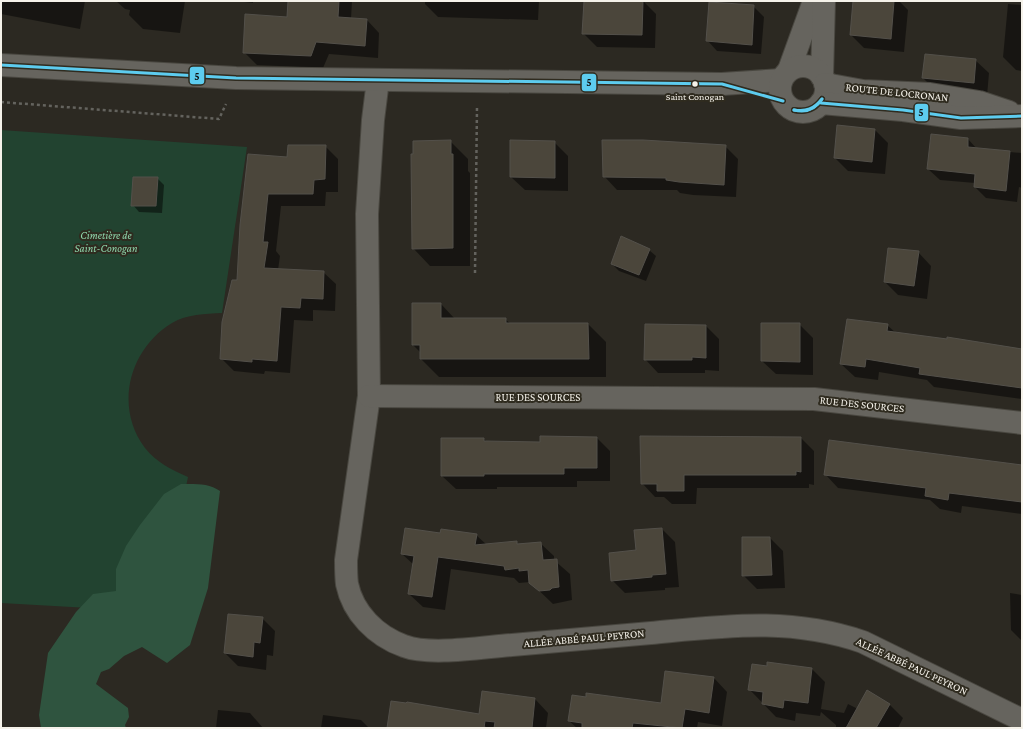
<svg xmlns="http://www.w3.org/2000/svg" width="1023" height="729" font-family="'Crimson Pro',serif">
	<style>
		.green { fill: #224330 }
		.forest { fill: #2f543f }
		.shadow { fill: #0007 }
		.building { fill: #4b463b; stroke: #53504a }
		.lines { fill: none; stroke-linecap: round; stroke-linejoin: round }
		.minor-casing { stroke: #494740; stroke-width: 24 }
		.secondary-casing { stroke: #494740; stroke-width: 24 }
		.path { stroke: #64635e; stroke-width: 2.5; stroke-dasharray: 3 3; stroke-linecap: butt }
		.minor { stroke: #66645e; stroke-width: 22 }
		.secondary { stroke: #66645e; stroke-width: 22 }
		.bus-1-casing { stroke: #2f2b1f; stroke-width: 6 }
		.bus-1 { stroke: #5dccef; stroke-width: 3 }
		.bus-dot { fill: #f5f2ea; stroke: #2f2b1f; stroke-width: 1.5 }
		.labels { text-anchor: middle; stroke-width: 4; stroke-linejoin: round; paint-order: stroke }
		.bus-label { font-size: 10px; fill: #f5f2ea; stroke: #2f2b1f }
		.street-label { font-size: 11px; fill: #f5f2ea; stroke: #2f2b1f }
		.park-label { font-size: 11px; font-style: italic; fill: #8ed6ac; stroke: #2f2b1f }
		.line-badge { stroke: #2f2b1f; stroke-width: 1.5 }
		.pale-badge-label { font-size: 11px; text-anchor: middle; font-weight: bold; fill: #111 }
	</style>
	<rect width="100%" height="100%" fill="#2c2922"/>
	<path class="green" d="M1,130L247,147L222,313C205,314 187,314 172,323C129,349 114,407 145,448C156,462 172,470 188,477L160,612L1,603Z"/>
	<path class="forest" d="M181,484C195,484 209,483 220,491L208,588L190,645L167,663L142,647L124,656L109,669L101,672L96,684L128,708L129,717L125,725L126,728H41L39,715L48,653L76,612L93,594L116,591V569L126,546L140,525L164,494Z"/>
	<g class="shadow">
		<polygon points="1,1 85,1 80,29 1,14"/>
		<polygon points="116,1 185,1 180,33 143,29 129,15 130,10 125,9"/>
		<polygon points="236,1 253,1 253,3"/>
		<polygon points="289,1 352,1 351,19 367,20 379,33 378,58 329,54 323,68 257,65 244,52 288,18"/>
		<polygon points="425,1 539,1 538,20 438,17 425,4"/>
		<polygon points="585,1 643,1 656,14 655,48 597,47 583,33"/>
		<polygon points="854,1 899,1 908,10 904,52 864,48 851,35"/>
		<polygon points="1008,4 1022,5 1022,71 1016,70 1003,57"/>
		<polygon points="753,6 764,17 761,54 717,51 707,40"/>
		<polygon points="975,60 989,73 987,96 936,91 923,78"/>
		<polygon points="875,130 888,143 885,174 848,171 835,158"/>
		<polygon points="932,135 968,139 977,149 1022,153 1022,188 1019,187 1017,202 986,198 975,187 975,183 940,180 928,169"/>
		<polygon points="450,141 468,159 468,171 470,173 470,266 430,266 413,248"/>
		<polygon points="554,142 568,156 568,191 525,190 511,177"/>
		<polygon points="325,146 338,159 338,192 326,192 325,206 281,206 276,251 280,256 278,270 323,272 336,284 335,311 313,310 313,321 294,320 290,373 265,371 264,374 234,371 221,358 238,281 241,225 288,158"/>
		<polygon points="725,146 738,159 736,197 693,195 680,193 677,190 617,190 604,176"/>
		<polygon points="157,178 164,185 162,213 139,212 133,205"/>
		<polygon points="649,250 656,256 646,281 619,271 612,264"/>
		<polygon points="918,252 931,266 927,299 898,295 885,282"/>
		<polygon points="441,304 455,319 505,319 511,324 588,324 606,342 606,377 439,377 421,359 421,353 413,345"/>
		<polygon points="799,324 813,338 813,375 776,374 762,361"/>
		<polygon points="887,325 896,333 1022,350 1022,399 934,387 927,380 879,372 878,380 855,377 841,364"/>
		<polygon points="706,326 719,339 719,371 705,370 705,373 658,373 645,359"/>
		<polygon points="597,438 610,451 610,481 577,481 577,487 497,487 497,489 456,489 442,476 442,439 484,439 487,442 541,443"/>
		<polygon points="801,438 814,451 814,485 809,484 809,488 697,488 696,504 672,504 664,497 655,497 642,483"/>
		<polygon points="1022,466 1022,514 962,506 961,513 940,509 930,500 838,488 825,474"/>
		<polygon points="662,529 675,542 679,587 665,588 665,590 625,593 612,580 637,551"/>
		<polygon points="441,534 476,535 487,545 516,542 518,545 540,543 554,556 554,560 570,574 572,600 553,604 530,582 519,583 514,578 451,569 445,610 423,607 409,594 414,565 402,554"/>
		<polygon points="770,538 783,551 785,588 757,589 743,575"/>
		<polygon points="1010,593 1022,595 1022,641 1011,630"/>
		<polygon points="262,618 275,631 273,656 267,655 266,670 238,666 225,653"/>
		<polygon points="768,663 812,669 825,682 821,709 844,713 848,704 858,709 867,692 890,705 903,718 898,728 836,728 836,725 821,712 820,716 796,713 795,721 776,717 750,690 768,667"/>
		<polygon points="714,678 727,692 722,726 698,722 697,728 577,728 569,721 586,698 662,704"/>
		<polygon points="483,692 535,699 548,713 546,728 487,728 479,720"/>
		<polygon points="218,710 250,713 263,728 216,728"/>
		<polygon points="323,715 361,720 369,728 321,728"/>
	</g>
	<g class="building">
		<polygon points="288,1 339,1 338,17 367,19 365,46 316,42 311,56 243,53 245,14 287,17"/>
		<polygon points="584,1 643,1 642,35 582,34"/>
		<polygon points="853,1 894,1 891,39 850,35"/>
		<polygon points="709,2 754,5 752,45 706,41"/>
		<polygon points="925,54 976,59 974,83 922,78"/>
		<polygon points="837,125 875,129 872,162 834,158"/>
		<polygon points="931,134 968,138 968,147 1010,151 1006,191 974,187 975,174 927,169"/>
		<polygon points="451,140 451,154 453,154 453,248 412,249 411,154 413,154 413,141"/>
		<polygon points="510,140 555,141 555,178 510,177"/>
		<polygon points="602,140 643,140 726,145 724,185 679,182 666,180 666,178 603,177"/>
		<polygon points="288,145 326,145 325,179 314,180 313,194 268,194 263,242 268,242 264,268 324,271 323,299 301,298 300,308 281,307 277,361 252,359 252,362 220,359 222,322 232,280 237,280 240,225 248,154 287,157"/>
		<polygon points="133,177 158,177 156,206 131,206"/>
		<polygon points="621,236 650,249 639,275 611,264"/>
		<polygon points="888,248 919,251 914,286 884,282"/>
		<polygon points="412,303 441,303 441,318 506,318 506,323 588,323 589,359 420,359 420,345 412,345"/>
		<polygon points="847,319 888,324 887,331 947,339 947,337 1022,349 1022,388 919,374 920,368 866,359 865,367 840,364"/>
		<polygon points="761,323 800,323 800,362 761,361"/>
		<polygon points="645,324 706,325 706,358 692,357 692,360 644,360"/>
		<polygon points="540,436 597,437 597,468 564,468 564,474 484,474 484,476 441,476 441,438 484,438 484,441 540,442"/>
		<polygon points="640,436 801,437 801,472 796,471 796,475 684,475 684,491 657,491 657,484 641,484"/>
		<polygon points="829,440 1022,465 1022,502 949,493 948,500 925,496 926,488 824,475"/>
		<polygon points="405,528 440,533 441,529 477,534 475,545 517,541 517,544 541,542 543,560 557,559 559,587 552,588 550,590 539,591 529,583 528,570 519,571 519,568 505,570 504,566 438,557 432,597 408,594 414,556 401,554"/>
		<polygon points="662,528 666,574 652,575 652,577 611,581 609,553 636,550 634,530"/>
		<polygon points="742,537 770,537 772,575 742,576"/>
		<polygon points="228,614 263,617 260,643 254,642 253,657 224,653"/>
		<polygon points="767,662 812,668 808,703 784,700 783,708 762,704 763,692 748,690 752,664 767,666"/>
		<polygon points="665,671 714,677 709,713 685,709 682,728 633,723 632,728 582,728 582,723 568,721 572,695 586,697 586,693 661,703"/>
		<polygon points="867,690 890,704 876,728 846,728"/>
		<polygon points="482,691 535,698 532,728 494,728 495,722 485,721 484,728 387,728 391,701 406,703 407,702 479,714"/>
	</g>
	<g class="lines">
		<g class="minor-casing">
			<g id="minor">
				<polyline points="789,70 814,1"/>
				<polyline points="822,77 824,1"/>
				<path d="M378,80L373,120L367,214L369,396L346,560C346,567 346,576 347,584C353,613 376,636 404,646C430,656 483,647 512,645C558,641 604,637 651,633C726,626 790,617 863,642L1022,720"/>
				<polyline points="369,396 814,399 1022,423"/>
			</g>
		</g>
		<g class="secondary-casing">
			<g id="secondary">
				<polyline points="1,65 236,78 722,84 781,80"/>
				<circle cx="803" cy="89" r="23"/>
				<polyline points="825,84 863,91 930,94 979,102 1009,112"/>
				<polyline points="821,103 903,110 961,118 1022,116"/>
			</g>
		</g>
		<g class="path">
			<polyline points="1,102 219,119 226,104"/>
			<polyline points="475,273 477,107"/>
		</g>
		<use href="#minor" class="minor"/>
		<use href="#secondary" class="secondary"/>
		<g class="bus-1-casing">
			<g id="bus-1">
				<polyline points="1,65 236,78 722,84 783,101"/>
				<polyline points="821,103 903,110 961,118 1022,116"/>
				<path d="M794,110C806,112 814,109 822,99"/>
				<path d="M794,110C806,113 815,110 822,99"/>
			</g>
		</g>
		<use href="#bus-1" class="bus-1"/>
	</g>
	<circle class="bus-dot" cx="695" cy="84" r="3.5"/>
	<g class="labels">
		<g class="bus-label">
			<text x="695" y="100">Saint Conogan</text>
		</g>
		<g class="street-label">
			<text transform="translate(897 92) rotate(6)" y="4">ROUTE DE LOCRONAN</text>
			<text x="538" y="401">RUE DES SOURCES</text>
			<text transform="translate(862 404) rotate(6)" y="4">RUE DES SOURCES</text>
			<text transform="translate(584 638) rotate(-5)" y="4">ALLÉE ABBÉ PAUL PEYRON</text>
			<text transform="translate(912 666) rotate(25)" y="4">ALLÉE ABBÉ PAUL PEYRON</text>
		</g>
		<g class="park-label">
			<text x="106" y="239">Cimetière de<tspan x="106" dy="13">Saint-Conogan</tspan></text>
		</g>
	</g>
	<g class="line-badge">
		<rect x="189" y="66" width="16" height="19" rx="4" fill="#5dccef"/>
		<rect x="581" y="73" width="16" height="19" rx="4" fill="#5dccef"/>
		<rect x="914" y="103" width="15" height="19" rx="4" fill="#5dccef"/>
	</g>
	<g class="pale-badge-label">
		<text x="197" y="80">5</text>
		<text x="589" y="86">5</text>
		<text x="921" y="116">5</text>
	</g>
	<rect width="1023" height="729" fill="none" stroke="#f5f2ea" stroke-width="4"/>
</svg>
